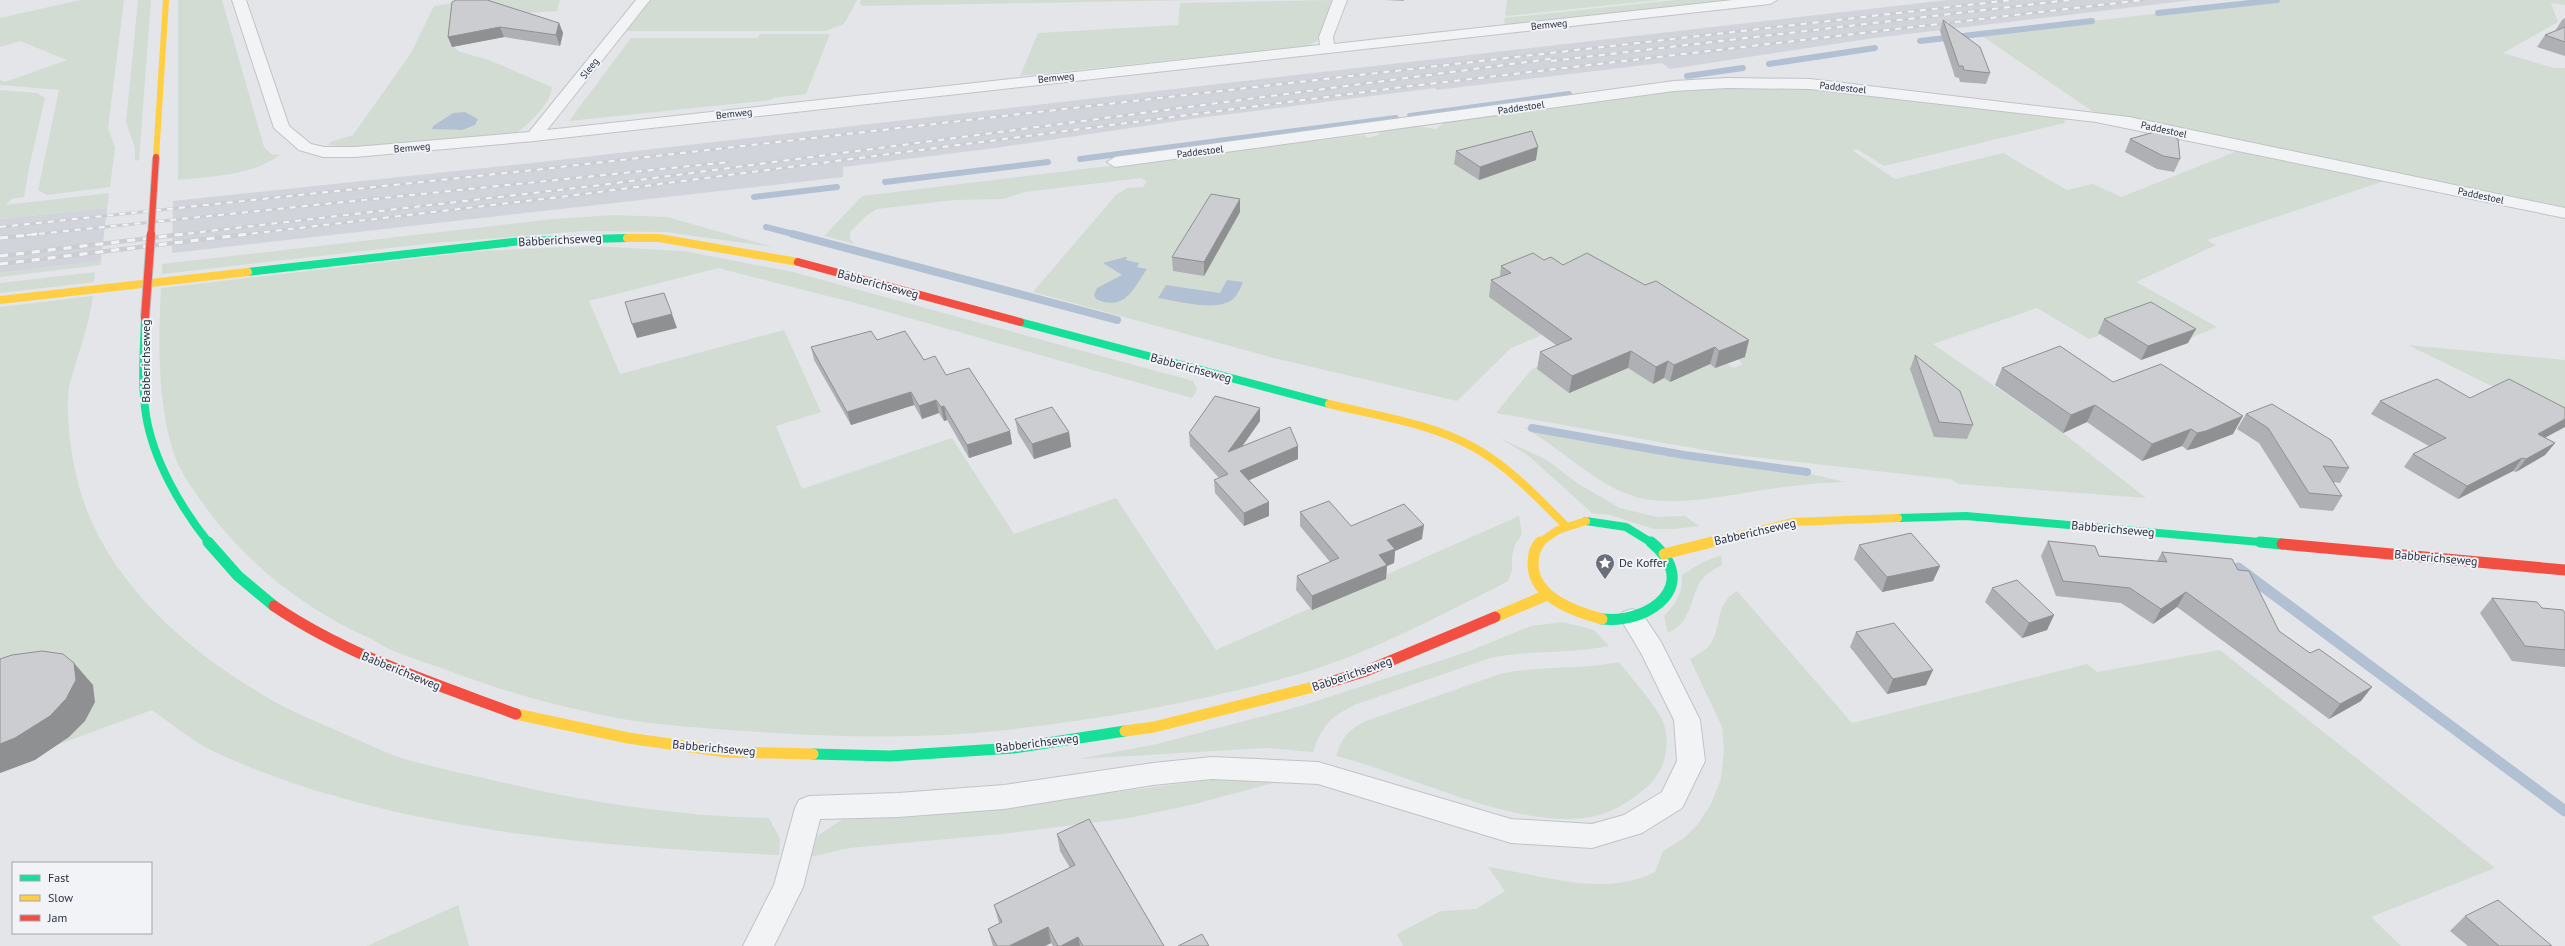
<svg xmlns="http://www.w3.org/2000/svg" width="2565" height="946" font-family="'PT Sans',sans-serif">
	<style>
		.built { fill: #d1d4db }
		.green { fill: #d3dcd3 }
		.water { fill: #b1c1d3 }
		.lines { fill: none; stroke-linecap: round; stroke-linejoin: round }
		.stream-far2 { stroke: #b1c1d3; stroke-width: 6 }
		.stream-far1 { stroke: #b1c1d3; stroke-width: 8 }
		.stream { stroke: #b1c1d3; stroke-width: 11 }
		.street-casing { stroke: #c1c3c6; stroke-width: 2 }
		.street { fill: #f2f3f5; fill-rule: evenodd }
		.fast-far1 { stroke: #16e098; stroke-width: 8 }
		.fast { stroke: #16e098; stroke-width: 11 }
		.slow-far2 { stroke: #ffcf43; stroke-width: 6 }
		.slow-far1 { stroke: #ffcf43; stroke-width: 8 }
		.slow { stroke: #ffcf43; stroke-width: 11 }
		.jam-far1 { stroke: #f24e42; stroke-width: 8 }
		.jam { stroke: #f24e42; stroke-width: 11 }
		.rail-far1-casing { stroke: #cbcdd0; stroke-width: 3 }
		.rail-casing { stroke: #cbcdd0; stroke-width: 4.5 }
		.rail-far1 { stroke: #f1f3f7; stroke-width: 2; stroke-dasharray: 6; stroke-linecap: butt }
		.rail { stroke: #f1f3f7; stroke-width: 3; stroke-dasharray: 8; stroke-linecap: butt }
		.jam-bridge-far1-casing { stroke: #bfc2c5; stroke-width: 8; stroke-linecap: butt }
		.jam-bridge-casing { stroke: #bfc2c5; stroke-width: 10; stroke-linecap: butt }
		.jam-bridge-far1 { stroke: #f24e42; stroke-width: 6 }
		.jam-bridge { stroke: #f24e42; stroke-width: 8 }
		.wall { fill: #afb0b3 }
		.shaded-wall { fill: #8e9092 }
		.building { fill: #cbcdd0; stroke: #8e9092 }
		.labels { text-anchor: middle; stroke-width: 4; stroke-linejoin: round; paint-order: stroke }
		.far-street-label { font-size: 10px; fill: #293141; stroke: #f1f3f7 }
		.street-label { font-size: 12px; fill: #293141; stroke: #f1f3f7 }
		.poi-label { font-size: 12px; fill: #293141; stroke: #f1f3f7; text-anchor: start }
	</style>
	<rect width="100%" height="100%" fill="#e3e5e8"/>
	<g class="built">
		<polygon points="1947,0 2193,0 1874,38 1670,69 1662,63 1437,90 1435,88 1191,119 995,148 843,167 843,177 172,253 173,201 532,163"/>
		<polygon points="107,208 101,261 0,273 0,219"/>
	</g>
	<g class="green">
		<polygon points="80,0 124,0 108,128 115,148 110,187 47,195 38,190 59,90 0,85 0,80 5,82 67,60 20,41 0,47 0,18"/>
		<polygon points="138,0 151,0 139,160 135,161 135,148 126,122"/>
		<path d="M178,0H222L264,147L271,154L280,155C251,176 213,176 178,180Z"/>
		<path d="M471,0H560L557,11L468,17L449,43L460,52L489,60L552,87C551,104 530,122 517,133C456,140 391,153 329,145L330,142L353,135L411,53L434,6Z"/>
		<polygon points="651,0 857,0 844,24 825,31 624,31"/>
		<polygon points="861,0 1200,0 864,6 860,4"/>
		<polygon points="1332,0 1317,41 1308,46 1020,76 1038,33 1178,25 1180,3"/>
		<polygon points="1507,0 1658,0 1508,16 1505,15"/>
		<polygon points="1675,0 1740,0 1505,26 1504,18"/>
		<polygon points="2274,0 2565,0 2565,5 2551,3 2558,22 2503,53 2554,68 2565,68 2565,207 2095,113 1979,34"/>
		<polygon points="760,34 830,34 806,94 773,98 771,100 569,121 631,38 757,38"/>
		<polygon points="1714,87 1805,87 2063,115 2065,123 1884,166 1857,149 1853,151 1895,179 2003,153 2067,190 2093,184 2121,197 2240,150 2387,180 2207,240 2216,245 2136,282 2217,327 2164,349 2105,333 2089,339 2037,308 1933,344 2063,433 2146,498 1959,484 1950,479 1930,477 1727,454 1496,413 1532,369 1592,342 1653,384 1664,378 1670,382 1676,366 1727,363 1733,368 1743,364 1738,359 1748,355 1735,345 1602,310 1511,348 1457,401 1274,358 1033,292 1116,195 1127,188 1143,187 1147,182 1141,178 1025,192 1003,199 954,200 877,209 866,216 850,232 850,239 855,244 824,236 862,196 1364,135 1368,138 1378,135 1381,131 1415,126 1436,129 1445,122 1643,92"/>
		<polygon points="0,90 37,93 45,98 29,168 24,197 11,199 6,205 109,193 107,208 0,219"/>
		<polygon points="614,215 667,217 773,247 666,232 585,231 434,243 162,274 162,264 554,219"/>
		<path d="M590,246L684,251L793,272L1193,381L1197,390L1192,398L863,305L718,268L589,301L620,374L784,330L821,412L776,426L802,489L952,438L1014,534L1116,498L1216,650L1519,516L1522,534L1515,545L1512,556V570L1508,581L1499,586C1432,619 1365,656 1292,676C1199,702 1102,719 1006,730C910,741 811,736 715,729C677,726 639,723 602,715C552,705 503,691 455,673C432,664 408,658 387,648C379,644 373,639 365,636C302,607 245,562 204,505C195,492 185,479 178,464C157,413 158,342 161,288L480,251Z"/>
		<polygon points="101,261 101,265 0,277 0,273"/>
		<polygon points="95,272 94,282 0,293 0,283"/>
		<path d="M93,296C89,326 79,350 71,379C64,402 70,450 76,474C97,572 180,646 263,695C289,711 317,722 345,734C363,742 382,751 401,758C428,766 457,772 484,778C578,801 673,816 769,818L780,839L779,855C598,847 381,830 215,752C193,742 172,724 152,710L0,766V307Z"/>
		<polygon points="2408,345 2565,360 2565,422"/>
		<path d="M1523,427L1689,457L1802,472L1845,482C1816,483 1786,486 1757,491C1716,497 1662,510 1622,492C1588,477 1557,446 1523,427Z"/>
		<polygon points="1500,438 1547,460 1577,483 1620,508 1657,517 1685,516 1699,526 1674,529 1654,529 1610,515 1592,513 1530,457"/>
		<path d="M1721,555L1722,565C1714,569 1704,575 1700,582C1689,603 1691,622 1668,633L1664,616C1676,604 1683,593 1682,575L1701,563Z"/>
		<path d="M1737,591L1852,723L2087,664L2097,672L2220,650L2495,868L2371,917L2401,946H1403L1397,934L1441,911L1476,909L1505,891L1488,867C1543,875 1602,898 1655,872L1663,851L1684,838L1698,824L1711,804L1721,779L1724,749L1722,727L1690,659C1696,655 1705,651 1709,646C1723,627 1714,604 1737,591Z"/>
		<path d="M1563,622L1594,630L1609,646C1569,654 1529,650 1490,658L1354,705C1329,718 1322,726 1313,752L1266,748L1078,759L1157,744L1301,706L1467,652L1531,626Z"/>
		<path d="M1619,662C1632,679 1648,696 1659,714C1673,736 1667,769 1648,786C1633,799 1616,811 1596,816C1522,833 1410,774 1336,756C1343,736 1347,731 1366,721L1500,674C1539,665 1579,670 1619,662Z"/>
		<polygon points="1226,778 1280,781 1195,804 1129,818 1002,834 849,848 802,859 817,836 843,819 926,816"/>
		<polygon points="458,905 469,946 367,946"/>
	</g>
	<g class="water">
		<polygon points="465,112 478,119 475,125 462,130 432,129 433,126 453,113"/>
		<path d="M1125,257H1127L1126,260L1139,263L1137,267L1147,269C1133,289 1125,312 1096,299L1094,295L1097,288L1122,275L1103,263Z"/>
		<path d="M1227,280L1243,282C1241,287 1238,294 1234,298C1219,313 1178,301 1158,298L1166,285L1220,293Z"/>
	</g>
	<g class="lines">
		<g class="stream-far2">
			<polyline points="2158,13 2277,0"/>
			<polyline points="1920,41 2092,21"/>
			<polyline points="1769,64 1875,48"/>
			<polyline points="1687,76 1743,68"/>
			<polyline points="1410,116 1569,94"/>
			<polyline points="1080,159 1396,118"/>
			<polyline points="885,182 1048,162"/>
			<polyline points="754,197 837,187"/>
			<polyline points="766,227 797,235"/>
		</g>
		<g class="stream-far1">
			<polyline points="793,234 1117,320"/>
			<polyline points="1532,428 1684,455 1807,472"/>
		</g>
		<polyline class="stream" points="2238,568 2565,811"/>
		<g class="street-casing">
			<g id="street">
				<polygon points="232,0 246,0 289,126 311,144 324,147 355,147 529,132 636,0 650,0 547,130 1320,45 1319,37 1333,0 1347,0 1333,37 1334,44 1733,0 1777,0 1770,4 534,141 355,157 323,157 299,150 274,128"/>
				<polygon points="1727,78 1810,79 2129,117 2565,208 2565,218 2096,122 1810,89 1727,88 1674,91 1115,167 1107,162 1115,157 1674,81"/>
				<polygon points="1632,609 1641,612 1661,642 1700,720 1705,761 1682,808 1642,833 1592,848 1511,843 1318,784 1212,779 1153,785 1004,809 898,817 820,819 803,887 774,946 743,946 774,885 795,808 799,800 809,796 898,793 1004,785 1153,763 1212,757 1318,762 1511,819 1592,824 1624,815 1662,792 1677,761 1674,720 1641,653 1620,618 1623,612"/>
			</g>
		</g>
		<use href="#street" class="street"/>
		<g class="fast-far1">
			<polyline points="248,272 522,241 627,238"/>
			<path d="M145,318C144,350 141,383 146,415C153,460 181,508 209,543"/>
			<polyline points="1020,322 1329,404"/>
			<polyline points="1898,518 1966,516 2271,543"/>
			<polyline points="1586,521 1626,527 1652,543"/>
		</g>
		<g class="fast">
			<polyline points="208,542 238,576 274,606"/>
			<polyline points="2260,542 2282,544"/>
			<path d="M1602,619C1651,624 1702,584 1651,542"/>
			<polyline points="813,754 890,756 1014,748 1125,731"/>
		</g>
		<polyline class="slow-far2" points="156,157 166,0"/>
		<g class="slow-far1">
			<polyline points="627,238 659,238 798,262"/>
			<polyline points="0,300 248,272"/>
			<path d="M1329,404C1378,416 1430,423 1475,448C1509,467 1537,497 1565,525"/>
			<polyline points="1539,543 1558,530 1586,521"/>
			<polyline points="1708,543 1793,522 1898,518"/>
		</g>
		<g class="slow">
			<path d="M1540,542C1534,549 1533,556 1533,565C1534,598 1576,612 1602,619"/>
			<polyline points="1664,554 1712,542"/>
			<polyline points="1495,617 1547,595"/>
			<polyline points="516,714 628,738 726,752 813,754"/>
			<polyline points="1125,731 1154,727 1321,685"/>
		</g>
		<polyline class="jam-far1" points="798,262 1020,322"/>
		<g class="jam">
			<polyline points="2282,544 2565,570"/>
			<path d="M274,606C348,656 433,683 516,714"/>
			<polyline points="1321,685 1366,671 1495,617"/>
		</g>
		<g class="rail-far1-casing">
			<g id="rail-far1">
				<polyline points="1551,61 2069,0"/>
				<polyline points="0,227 543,169 2011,0"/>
				<polyline points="27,235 729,162"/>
				<polyline points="176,235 601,185 1557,58"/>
				<polyline points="240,235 568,196 1403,87 2143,0"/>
			</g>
		</g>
		<g class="rail-casing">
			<g id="rail">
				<polyline points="0,238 37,234"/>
				<polyline points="0,256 184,234"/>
				<polyline points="0,264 248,234"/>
			</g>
		</g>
		<use href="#rail-far1" class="rail-far1"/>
		<use href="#rail" class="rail"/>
		<g class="jam-bridge-far1-casing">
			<polyline id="jam-bridge-far1" points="151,235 156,157"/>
		</g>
		<g class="jam-bridge-casing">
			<polyline id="jam-bridge" points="145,318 151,234"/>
		</g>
		<use href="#jam-bridge-far1" class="jam-bridge-far1"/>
		<use href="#jam-bridge" class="jam-bridge"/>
	</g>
	<g class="wall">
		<polygon points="1385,0 1404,0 1404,1"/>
		<polygon points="452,2 559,23 563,33 560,46 504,37 452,47 448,37"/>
		<polygon points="2565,18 2565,56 2537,47 2545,35 2555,31 2562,20"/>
		<polygon points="1943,20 1990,73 1986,84 1960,82 1959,78 1955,77 1940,31"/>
		<polygon points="2130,139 2180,159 2174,172 2157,169 2125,152"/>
		<polygon points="1456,151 1536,160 1479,180 1454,164"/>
		<polygon points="1240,212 1204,276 1173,271 1172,257"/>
		<polygon points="1544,260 1563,265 1745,357 1715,368 1710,364 1670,382 1664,378 1653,384 1628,368 1569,393 1537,369 1540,352 1556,345 1489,297 1491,280 1500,277 1501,266"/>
		<polygon points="2104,319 2188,343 2141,360 2098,333"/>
		<polygon points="877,340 924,360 946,375 1010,431 1012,444 969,458 947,420 944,421 939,413 922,419 914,405 851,425 814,360 811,347"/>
		<polygon points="1915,355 1973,425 1967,439 1934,437 1910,369"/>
		<polygon points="2002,368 2113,382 2233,434 2196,448 2187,450 2182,446 2142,461 2087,422 2063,433 1995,385"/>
		<polygon points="2470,398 2555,443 2545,455 2516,472 2513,471 2458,499 2404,467 2413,454 2429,446 2371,414 2380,401"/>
		<polygon points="2246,414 2349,468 2340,483 2333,482 2342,496 2333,511 2300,508 2259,443 2237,429"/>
		<polygon points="1015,419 1069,432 1071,447 1034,459 1018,433"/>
		<polygon points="1260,421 1242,446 1298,459 1249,480 1269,502 1269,516 1244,526 1215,493 1214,480 1219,478 1190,446 1189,433"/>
		<polygon points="1300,512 1351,526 1422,539 1395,551 1394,563 1387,566 1386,579 1312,610 1296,590 1297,576 1330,562 1300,526"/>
		<polygon points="2048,541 2099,556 2157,561 2162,552 2238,570 2279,631 2361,701 2329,719 2177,607 2153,624 2121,603 2056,596 2041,556"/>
		<polygon points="1859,545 1940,566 1933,581 1882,592 1854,559"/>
		<polygon points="1992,588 2054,615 2047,630 2022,638 1985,602"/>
		<polygon points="2492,598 2565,613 2565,667 2512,661 2480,613"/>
		<polygon points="1856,632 1926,685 1887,694 1850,647"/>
		<polygon points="1057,834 1164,946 1053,946 1051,943 1045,946 993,946 988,929 999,923 994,905 1070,868 1060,851"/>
		<polygon points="2465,916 2552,946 2468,946 2450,931"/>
	</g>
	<g class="shaded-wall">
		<polygon points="559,23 563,33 560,46 556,35"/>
		<polygon points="500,27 504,37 452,47 448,37"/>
		<polygon points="1538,147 1536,160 1479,180 1480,167"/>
		<polygon points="1240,199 1240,212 1204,276 1204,262"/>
		<polygon points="672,314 677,328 637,338 632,324"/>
		<polygon points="2196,329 2188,343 2141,360 2148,346"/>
		<polygon points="1749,340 1745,357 1715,368 1719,351"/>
		<polygon points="1715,347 1710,364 1670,382 1674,365"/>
		<polygon points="1631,351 1628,368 1569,393 1572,376"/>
		<polygon points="1668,361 1664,378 1653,384 1656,367"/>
		<polygon points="911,392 914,405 851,425 847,412"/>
		<polygon points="936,400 939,413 922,419 919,406"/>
		<polygon points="2095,405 2087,422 2063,433 2071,415"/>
		<polygon points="944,406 947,420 944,421 941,407"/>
		<polygon points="1260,408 1260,421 1229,465 1228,452"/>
		<polygon points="2243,416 2233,434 2196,448 2187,450 2197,433"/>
		<polygon points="2565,419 2565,427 2528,447 2538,434"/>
		<polygon points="2191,429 2182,446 2142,461 2152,444"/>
		<polygon points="1010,431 1012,444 969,458 967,445"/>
		<polygon points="1069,432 1071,447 1034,459 1032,444"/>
		<polygon points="2555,443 2545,455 2516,472 2526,459"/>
		<polygon points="1298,446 1298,459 1240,484 1240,471"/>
		<polygon points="2522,458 2513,471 2458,499 2467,486"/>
		<polygon points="1269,502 1269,516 1244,526 1244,513"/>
		<polygon points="1424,525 1422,539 1395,551 1394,563 1387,566 1386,579 1312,610 1312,596 1379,555 1387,540"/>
		<polygon points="1940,566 1933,581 1882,592 1887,577"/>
		<polygon points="2186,592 2177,607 2153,624 2161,609"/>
		<polygon points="2054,615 2047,630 2022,638 2029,623"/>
		<polygon points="74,663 93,685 95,702 85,721 69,737 35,760 3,772 0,773 0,744"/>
		<polygon points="1933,670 1926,685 1887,694 1893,679"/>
		<polygon points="2372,687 2361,701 2329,719 2340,704"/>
		<polygon points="1048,927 1051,943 1045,946 1009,946"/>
		<polygon points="1078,937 1080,946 1061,946"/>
	</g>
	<g class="building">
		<polygon points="456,0 487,0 559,23 556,35 500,27 448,37 452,2"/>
		<polygon points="1943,20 1980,47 1990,73 1964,70 1963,66 1959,66"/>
		<polygon points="2565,27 2565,42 2545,35"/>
		<polygon points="2161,130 2178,139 2180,159 2163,156 2130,139"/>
		<polygon points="1532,131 1538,147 1480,167 1456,151"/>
		<polygon points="1211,194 1240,199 1204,262 1172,257"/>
		<polygon points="1533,253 1544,260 1551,257 1563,265 1587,253 1645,285 1656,281 1749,340 1719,351 1715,347 1674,365 1668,361 1656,367 1631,351 1572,376 1540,352 1572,339 1491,280 1511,273 1501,266"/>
		<polygon points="664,293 672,314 632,324 625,302"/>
		<polygon points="2151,302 2196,329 2148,346 2104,319"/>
		<polygon points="871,331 877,340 905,331 924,360 935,356 946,375 969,368 1010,431 967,445 944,406 941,407 936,400 919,406 911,392 847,412 811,347"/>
		<polygon points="2060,346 2113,382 2161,364 2243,416 2206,431 2197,433 2191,429 2152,444 2095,405 2071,415 2002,368"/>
		<polygon points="1915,355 1960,391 1973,425 1939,422"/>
		<polygon points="2437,379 2470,398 2509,379 2565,408 2565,419 2538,434 2555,443 2526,459 2522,458 2467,486 2413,454 2446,438 2380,401"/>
		<polygon points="1215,396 1260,408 1228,452 1290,427 1298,446 1240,471 1269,502 1244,513 1214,480 1228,474 1189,433"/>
		<polygon points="2272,404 2331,440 2349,468 2323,466 2342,496 2309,493 2268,428 2246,414"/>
		<polygon points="1052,407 1069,432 1032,444 1015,419"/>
		<polygon points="1329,501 1351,526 1404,504 1424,525 1387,540 1395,549 1379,555 1387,565 1312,596 1297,576 1339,558 1300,512"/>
		<polygon points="1911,533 1940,566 1887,577 1859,545"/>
		<polygon points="2048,541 2095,546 2099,556 2167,562 2162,552 2232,559 2238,570 2249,571 2279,631 2310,653 2319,649 2372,687 2340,704 2186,592 2161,609 2130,588 2063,581"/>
		<polygon points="2017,580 2054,615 2029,623 1992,588"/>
		<polygon points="2492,598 2537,602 2542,608 2563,610 2565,613 2565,650 2525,646"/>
		<polygon points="1894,623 1933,670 1893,679 1856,632"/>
		<polygon points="42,651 63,654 74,663 76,680 66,699 50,716 15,738 0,744 0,659 12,655"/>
		<polygon points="1089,819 1164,946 1083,946 1078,937 1061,946 1058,946 1048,927 1009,946 997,946 988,929 1002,922 994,905 1075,865 1057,834"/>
		<polygon points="2498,900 2552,946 2499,946 2465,916"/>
		<polygon points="1202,934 1209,946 1178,946"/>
	</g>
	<defs>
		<g id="sight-pin" transform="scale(1)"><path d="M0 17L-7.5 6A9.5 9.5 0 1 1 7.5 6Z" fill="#6a707b" stroke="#f1f3f7"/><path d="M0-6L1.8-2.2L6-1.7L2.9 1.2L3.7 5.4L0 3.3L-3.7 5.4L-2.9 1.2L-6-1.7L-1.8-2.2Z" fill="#fff"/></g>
	</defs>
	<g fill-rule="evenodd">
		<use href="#sight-pin" x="1605" y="563"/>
	</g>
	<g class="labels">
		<g class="far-street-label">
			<text transform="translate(1549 24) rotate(-6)" y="4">Bemweg</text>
			<text transform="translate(589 68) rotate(-52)" y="4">Sleeg</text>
			<text transform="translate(1056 77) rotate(-6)" y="4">Bemweg</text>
			<text transform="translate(1843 87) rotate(6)" y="4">Paddestoel</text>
			<text transform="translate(1521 107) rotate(-8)" y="4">Paddestoel</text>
			<text transform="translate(734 113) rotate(-6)" y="4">Bemweg</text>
			<text transform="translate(2164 129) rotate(12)" y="4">Paddestoel</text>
			<text transform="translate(412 147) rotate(-5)" y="4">Bemweg</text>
			<text transform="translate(1200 151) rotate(-7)" y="4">Paddestoel</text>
			<text transform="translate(2481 195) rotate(12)" y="4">Paddestoel</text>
		</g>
		<g class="street-label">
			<text transform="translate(560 240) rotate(-3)" y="4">Babberichseweg</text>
			<text transform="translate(878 284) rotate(15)" y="4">Babberichseweg</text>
			<text transform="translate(146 361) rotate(-90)" y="4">Babberichseweg</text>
			<text transform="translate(1191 368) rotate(15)" y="4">Babberichseweg</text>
			<text transform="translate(2113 529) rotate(5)" y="4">Babberichseweg</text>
			<text transform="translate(1755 532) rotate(-13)" y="4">Babberichseweg</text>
			<text transform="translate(2436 558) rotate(5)" y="4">Babberichseweg</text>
			<text transform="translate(401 671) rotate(22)" y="4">Babberichseweg</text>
			<text transform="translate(1352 674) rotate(-19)" y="4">Babberichseweg</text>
			<text transform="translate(1037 743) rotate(-7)" y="4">Babberichseweg</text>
			<text transform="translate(714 748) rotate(5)" y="4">Babberichseweg</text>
		</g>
		<g class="poi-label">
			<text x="1619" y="567">De Koffer</text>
		</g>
	</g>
	<rect x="12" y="862" width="140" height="72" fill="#f1f3f7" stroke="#a1a5ae"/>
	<rect x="20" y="875" width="20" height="6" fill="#16e098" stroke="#a1a5ae"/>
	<text x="48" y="882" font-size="12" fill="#293141">Fast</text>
	<rect x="20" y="895" width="20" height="6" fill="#ffcf43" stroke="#a1a5ae"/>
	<text x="48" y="902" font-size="12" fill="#293141">Slow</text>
	<rect x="20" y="915" width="20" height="6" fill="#f24e42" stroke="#a1a5ae"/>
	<text x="48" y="922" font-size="12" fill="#293141">Jam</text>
</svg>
